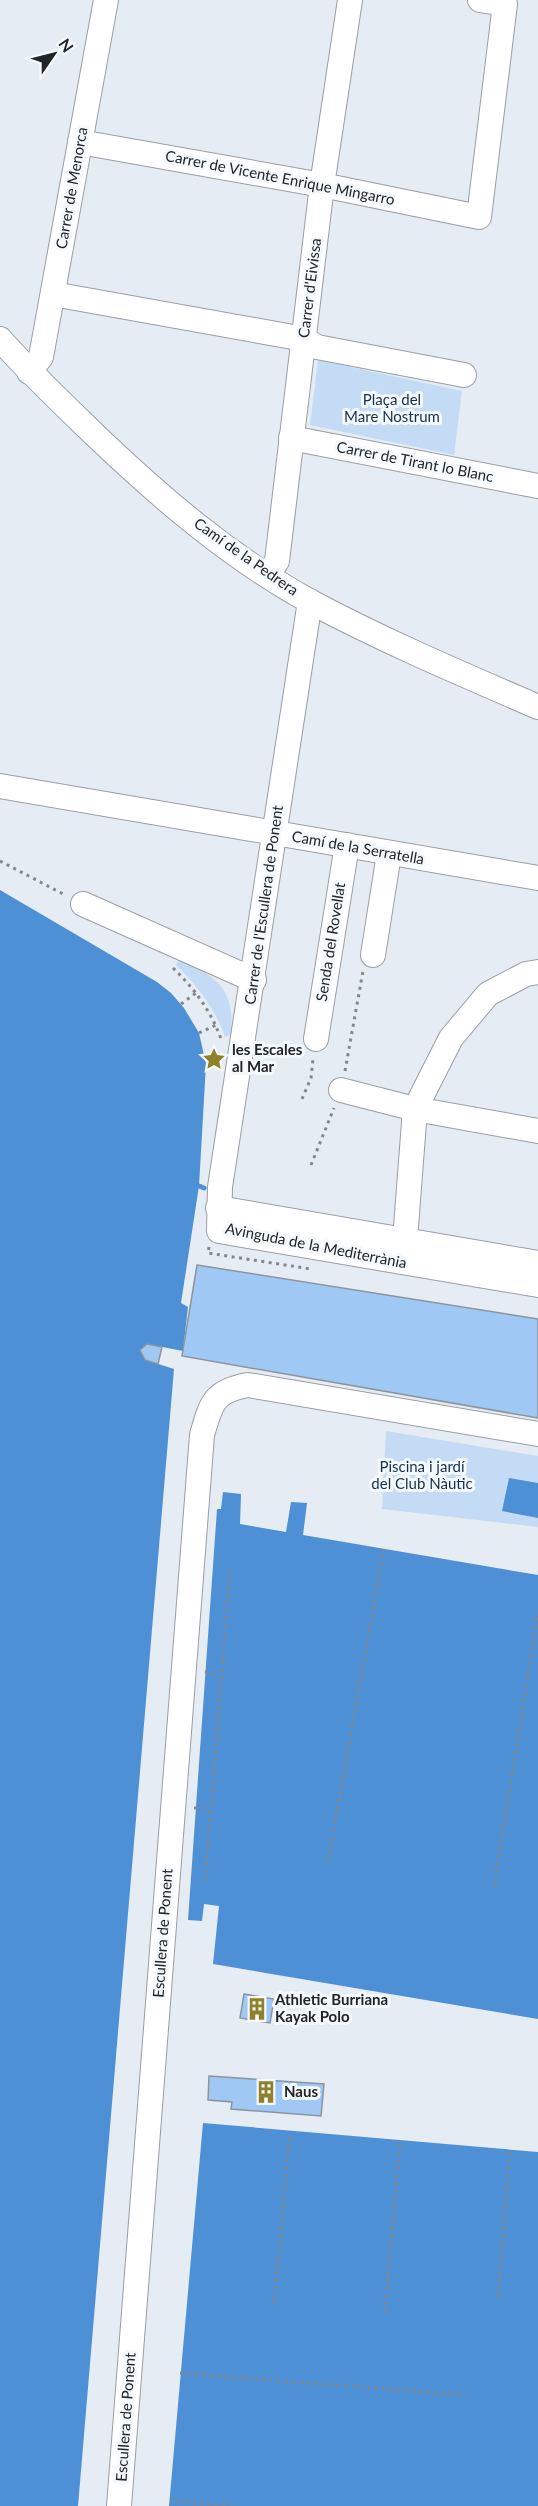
<svg xmlns="http://www.w3.org/2000/svg" width="538" height="2506" font-family="Lato,sans-serif">
	<style>
		.green { fill: #c4dbf5 }
		.water { fill: #4d90d6 }
		.lines { fill: none; stroke-linecap: round; stroke-linejoin: round }
		.stream { stroke: #4d90d6; stroke-width: 5 }
		.building { fill: #a0c8f4; stroke: #8e949c; stroke-width: 1.5 }
		.minor-casing { stroke: #989ea5; stroke-width: 26 }
		.path { stroke: #83878c; stroke-width: 3; stroke-dasharray: 3 4.5; stroke-linecap: butt }
		.minor { stroke: #fff; stroke-width: 24 }
		.labels { text-anchor: middle; stroke-width: 6; stroke-linejoin: round; paint-order: stroke }
		.street-label { font-size: 15px; fill: #222427; stroke: #f4f9fd }
		.park-label { font-size: 15px; fill: #14304d; stroke: #f4f9fd }
		.poi-label { font-size: 15px; font-weight: bold; fill: #222427; stroke: #f4f9fd; text-anchor: start }
	</style>
	<rect width="100%" height="100%" fill="#e5ecf3"/>
	<g class="green">
		<polygon points="318,360 462,391 454,455 310,425"/>
		<path d="M179,960C219,977 235,990 231,1035L225,1037C216,1010 197,985 176,965Z"/>
		<polygon points="386,1431 538,1456 538,1527 382,1509"/>
	</g>
	<g class="water">
		<polygon points="0,890 157,982 171,993 184,1008 199,1033 206,1064 199,1186 181,1303 188,1307 183,1351 147,1344 140,1350 146,1360 174,1369 78,2506 0,2506"/>
		<polygon points="509,1478 538,1483 538,1518 502,1511"/>
		<polygon points="223,1492 241,1494 240,1524 286,1532 291,1502 307,1503 303,1535 538,1575 538,2019 213,1964 219,1906 204,1904 202,1921 188,1920 217,1509 221,1509"/>
		<polygon points="203,2123 538,2152 538,2506 169,2506"/>
	</g>
	<g class="lines">
		<polyline class="stream" points="199,1186 204,1188"/>
	</g>
	<g class="building">
		<polygon points="197,1265 538,1319 538,1418 182,1356"/>
		<polygon points="147,1344 162,1347 158,1364 145,1360 140,1350"/>
		<polygon points="244,1994 274,1999 270,2023 240,2018"/>
		<polygon points="209,2076 324,2084 321,2116 231,2109 232,2102 208,2100"/>
	</g>
	<g class="lines">
		<g class="minor-casing">
			<g id="minor">
				<polyline points="80,142 322,185 479,217 505,4 480,0"/>
				<polyline points="53,294 304,339 317,347 464,375"/>
				<path d="M0,339C30,373 63,404 96,436C161,498 232,559 311,602C384,641 462,674 538,707"/>
				<polyline points="29,372 41,357 106,0"/>
				<polyline points="291,438 538,486"/>
				<polyline points="268,575 277,561 322,185 350,0"/>
				<polyline points="310,601 220,1187 219,1231 538,1285"/>
				<polyline points="0,786 538,878"/>
				<polyline points="83,904 254,980"/>
				<polyline points="373,955 389,854"/>
				<polyline points="316,1039 347,845"/>
				<polyline points="341,1090 415,1109 538,1131"/>
				<polyline points="218,1208 538,1263"/>
				<polyline points="405,1240 415,1109 451,1038 488,994 526,974 538,972"/>
				<path d="M119,2506L202,1435C211,1404 213,1391 248,1385L538,1434"/>
			</g>
		</g>
		<g class="path">
			<polyline points="0,861 65,895"/>
			<path d="M173,968C194,988 211,1011 221,1039"/>
			<polyline points="181,1004 196,993"/>
			<polyline points="199,1033 216,1025"/>
			<polyline points="206,1064 218,1062"/>
			<polyline points="345,1071 363,971"/>
			<polyline points="302,1099 311,1078 313,1059"/>
			<polyline points="311,1165 334,1108"/>
			<polyline points="209,1247 208,1253 311,1269"/>
			<polyline points="205,1672 220,1674"/>
			<polyline points="194,1808 209,1808"/>
			<polyline points="328,1861 384,1549"/>
			<polyline points="205,1881 230,1571"/>
			<polyline points="494,1887 538,1612"/>
			<polyline points="498,2297 510,2149"/>
			<polyline points="274,2304 290,2132"/>
			<polyline points="385,2312 400,2140"/>
			<polyline points="180,2373 465,2395"/>
			<polyline points="170,2501 232,2506"/>
		</g>
		<use href="#minor" class="minor"/>
	</g>
	<defs>
		<g id="sight-bare" transform="scale(1.8)"><path d="M0-6L1.8-2.2L6-1.7L2.9 1.2L3.7 5.4L0 3.3L-3.7 5.4L-2.9 1.2L-6-1.7L-1.8-2.2Z" fill="#8e8129" stroke="#f4f9fd" stroke-width="2.5" paint-order="stroke"/></g>
		<g id="building-bare" transform="scale(1.8)"><path d="M-4-6H4V6H1V3H-1V6H-4ZM-2.5-4.3h1.7v1.8h-1.7ZM.8-4.3h1.7v1.8H.8ZM-2.5-1h1.7V.8h-1.7ZM.8-1h1.7V.8H.8Z" fill="#8e8129" stroke="#f4f9fd" stroke-width="2.5" paint-order="stroke"/></g>
	</defs>
	<g fill-rule="evenodd">
		<use href="#sight-bare" x="214" y="1059"/>
		<use href="#building-bare" x="257" y="2009"/>
		<use href="#building-bare" x="266" y="2092"/>
	</g>
	<g class="labels">
		<g class="street-label">
			<text transform="translate(280 178) rotate(11)" y="5">Carrer de Vicente Enrique Mingarro</text>
			<text transform="translate(72 188) rotate(-80)" y="5">Carrer de Menorca</text>
			<text transform="translate(310 288) rotate(-83)" y="5">Carrer d'Eivissa</text>
			<text transform="translate(415 462) rotate(11)" y="5">Carrer de Tirant lo Blanc</text>
			<text transform="translate(246 557) rotate(35)" y="5">Camí de la Pedrera</text>
			<text transform="translate(358 848) rotate(10)" y="5">Camí de la Serratella</text>
			<text transform="translate(264 905) rotate(-82)" y="5">Carrer de l'Escullera de Ponent</text>
			<text transform="translate(331 942) rotate(-81)" y="5">Senda del Rovellat</text>
			<text transform="translate(316 1246) rotate(11)" y="5">Avinguda de la Mediterrània</text>
			<text transform="translate(163 1933) rotate(-86)" y="5">Escullera de Ponent</text>
			<text transform="translate(126 2417) rotate(-86)" y="5">Escullera de Ponent</text>
		</g>
		<g class="park-label">
			<text x="392" y="405">Plaça del<tspan x="392" dy="17">Mare Nostrum</tspan></text>
			<text x="422" y="1472">Piscina i jardí<tspan x="422" dy="17">del Club Nàutic</tspan></text>
		</g>
		<g class="poi-label">
			<text x="232" y="1055">les Escales<tspan x="232" dy="17">al Mar</tspan></text>
			<text x="275" y="2005">Athletic Burriana<tspan x="275" dy="17">Kayak Polo</tspan></text>
			<text x="284" y="2097">Naus</text>
		</g>
	</g>
	<g transform="translate(54 54) rotate(55)" stroke="#f4f9fd" stroke-width="4.5" paint-order="stroke">
	<path d="M0-4.5L10 22L0 15L-10 22Z" fill="#222427"/>
	<text y="-9" font-size="16" font-weight="bold" text-anchor="middle" fill="#222427">N</text>
	</g>
</svg>
